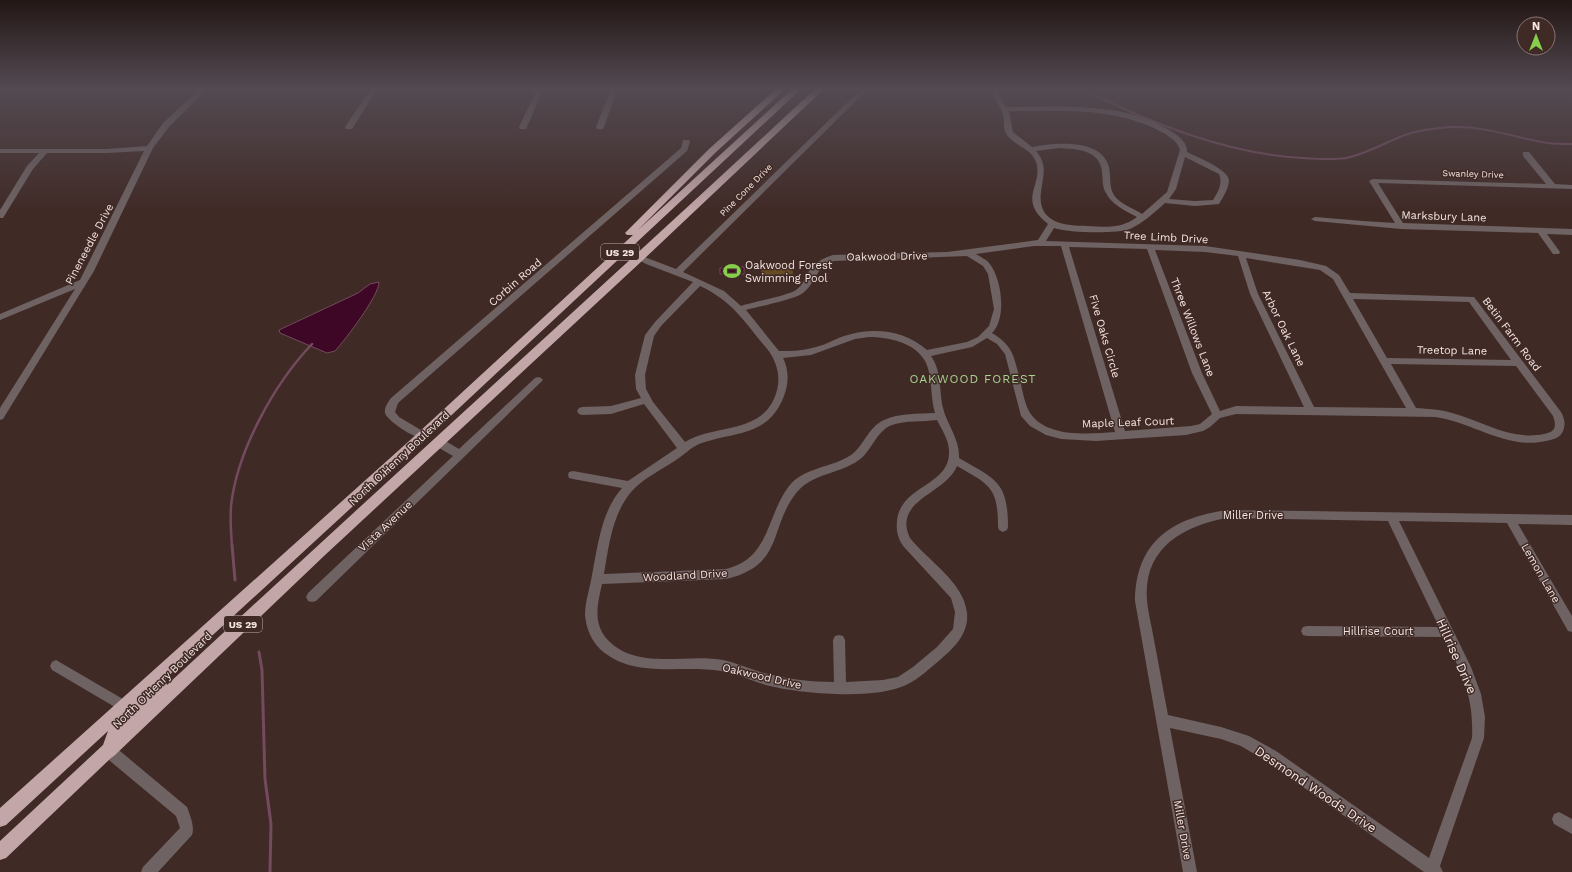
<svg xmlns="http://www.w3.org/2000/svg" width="1572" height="872" font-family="'Work Sans',sans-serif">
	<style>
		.green { fill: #674b24 }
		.water { fill: #3d0725; stroke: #744a5e }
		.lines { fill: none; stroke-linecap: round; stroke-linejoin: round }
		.stream-far2 { stroke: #744a5e; stroke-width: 2 }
		.stream-far1 { stroke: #744a5e; stroke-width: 2.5 }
		.stream { stroke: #744a5e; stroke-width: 3 }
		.minor { fill: #6e6263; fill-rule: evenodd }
		.highway { fill: #c2a6a8; fill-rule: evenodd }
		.labels { text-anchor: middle; stroke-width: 3; stroke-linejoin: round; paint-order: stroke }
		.far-street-label { font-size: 9px; fill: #f5e6e3; stroke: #402a26 }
		.shield { fill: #402a26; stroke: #bfaeaa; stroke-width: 1 }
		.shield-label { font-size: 10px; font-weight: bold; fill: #f5e6e3 }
		.street-label { font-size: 11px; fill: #f5e6e3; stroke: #402a26 }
		.poi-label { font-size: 11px; fill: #f5e6e3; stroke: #402a26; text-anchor: start }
		.neighbourhood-label { font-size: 12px; letter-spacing: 1px; fill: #a9d28f; stroke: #402a26 }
		.near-street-label { font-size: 13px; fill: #f5e6e3; stroke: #402a26 }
	</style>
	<rect width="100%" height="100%" fill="#402a26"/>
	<polygon class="green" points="792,263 793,274 761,275 761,264"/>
	<g class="water">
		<polygon points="744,267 744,274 720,274 720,268"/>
		<path d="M379,282C379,296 345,340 335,351L327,353L280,333L279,330L358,293L370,284Z"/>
	</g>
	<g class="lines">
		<path class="stream-far2" d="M1082,89C1151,123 1226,154 1303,158C1317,159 1332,160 1346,158C1367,154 1387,141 1408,134C1422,129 1437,128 1452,127C1486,126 1515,138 1548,143C1556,144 1564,144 1572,144"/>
		<path class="stream-far1" d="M232,546C231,533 230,519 231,506C237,451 274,384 312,344"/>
		<g class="stream">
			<polyline points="232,545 235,580"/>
			<polyline points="259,652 262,670 265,779 271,824 270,872"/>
		</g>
		<g class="minor">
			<polygon points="200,89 207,89 169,127 153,148 94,271 3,419 0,420 0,408 75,289 0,320 0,314 80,280 144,151 107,153 47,153 33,169 3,218 0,218 0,210 27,166 39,153 0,153 0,149 107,149 147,146 163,123"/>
			<polygon points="371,89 377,89 352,129 346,129 345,127"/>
			<polygon points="537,89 543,89 527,127 526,129 520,129 519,127"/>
			<polygon points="611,89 617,89 604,127 603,129 597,129 596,127"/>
			<path d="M861,89H868L683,272L724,291L741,306C753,302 787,296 796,290C803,285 804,280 808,273C813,263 823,258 833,255L947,252L1038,240L1048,224C1016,199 1044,185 1036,162C1031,148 1015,146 1007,135C1002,128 1005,121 1003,114C1000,105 993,98 991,89H997L1000,98L1006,107C1061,107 1126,101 1174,133C1180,137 1188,144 1187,152C1197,157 1228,169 1229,180C1229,188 1223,197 1219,204L1195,206L1165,203C1155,212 1143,223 1130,229C1117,234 1068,233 1054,228L1046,241L1205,246L1300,260L1326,266L1339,275L1350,293L1474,297L1561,412C1565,419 1566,426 1562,433C1559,438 1552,440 1546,441C1506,450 1473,422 1435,417L1236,414L1220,418L1210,427L1203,431L1186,435L1096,441L1061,439L1046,435L1030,426L1021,416L1005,354L997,344L987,338L972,347L931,356C942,372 939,390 943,408C947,425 960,439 959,458C995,479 1008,481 1008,527L1007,530L1003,532L999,530L998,527C998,487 990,485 957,466C946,494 892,500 910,538C928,561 964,582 967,613C969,633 955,647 941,659C930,668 919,679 906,685C875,700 803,694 770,686C754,682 738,674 721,671C680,664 634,680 600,649C591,640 586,628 585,615C585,601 590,588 592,575C598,545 601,512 622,488L573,479L569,478L568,475L569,472L573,471L628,481L677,448L644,404L611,414L582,415L579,414L577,411L579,408L582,407L611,406L641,398L636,389L635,375L645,335L655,322L693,282L646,264L635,258L639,255L642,256L676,269ZM1009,111C1059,111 1112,107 1158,130C1167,135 1177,140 1180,150L1167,192L1142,214C1133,208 1120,204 1114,195C1108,186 1112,174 1108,164C1098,138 1054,143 1032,147L1013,132ZM1059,148C1078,149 1100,150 1102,172C1103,179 1102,187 1106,193C1112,205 1126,211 1137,217C1121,229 1106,227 1087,226C1064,226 1037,223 1041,192C1043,175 1048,165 1036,151ZM1185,157L1219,174C1223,184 1218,192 1213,200L1195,201L1169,199L1176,189ZM1034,246H1061L1115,432C1088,434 1047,438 1030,413C1024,404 1021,382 1018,372C1013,352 1010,344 992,333C1007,319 1002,278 989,263C986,259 980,257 976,254ZM1069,247L1147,249L1192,373L1212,414L1200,424L1191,426L1125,431ZM1155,250L1205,252L1238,256L1250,294L1304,407L1236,406L1220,411L1202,373ZM967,256L983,266L988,274L994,309L989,326L978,337L967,342L927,350C904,329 871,327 844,336C833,340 823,346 812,348C801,351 790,351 779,351L746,310C757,307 796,299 803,293C818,281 813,269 834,261ZM1246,258L1320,270L1333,279L1406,408L1314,407L1258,294ZM700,286C734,302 744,322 768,350C776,361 781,375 777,390C765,436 716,423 685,442L653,402L646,389L645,375L654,336L661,326ZM1353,299L1469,302L1511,360L1387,358ZM869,337C893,337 924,345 929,372C932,386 931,400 935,413C918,414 899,413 884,420C868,427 864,446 851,455C832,468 804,467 789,486C766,516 770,559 726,569L604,574C609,545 612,514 632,491C644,478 661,470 676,460C684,455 690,448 699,444C733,431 768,438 784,396C789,383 789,370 783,358L811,355L855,339ZM1391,364L1516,366L1553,416C1554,419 1555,422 1555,425C1555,431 1549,433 1544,434C1511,441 1482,421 1452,413C1440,409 1428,409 1416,408ZM937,420C942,430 949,440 949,451C951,486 900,485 897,521C896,531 898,539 904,547L951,598L955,612L953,629L937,647L913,667L898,677L883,680L846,682L845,640L843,636L839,635L835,636L833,640L834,682C810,682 787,679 764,673C750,669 737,663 723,660C688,653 641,670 611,643C592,626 597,606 602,584L726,579C785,565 768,528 797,492C813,473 840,474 859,460C872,451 876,431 892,425C906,420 923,422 937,420Z"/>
			<path d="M683,140H689L690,142L687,151L398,403L395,412L399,417L426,433L427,436L426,439C418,441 387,421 385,413C384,408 388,402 391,398L651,174L681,148Z"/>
			<polygon points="1523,152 1529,152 1555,184 1572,185 1572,189 1378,183 1403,223 1572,229 1572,235 1547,234 1560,252 1559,254 1553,254 1538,233 1401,229 1315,221 1311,219 1315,217 1363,221 1395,223 1369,181 1373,179 1546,184 1523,156"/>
			<polygon points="538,377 541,378 543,380 541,382 316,601 312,602 308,601 306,597 308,593 453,456 434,445 433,442 434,439 442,439 459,449 535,378"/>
			<path d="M1227,510L1572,515V525L1518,524L1572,616V632L1568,631L1507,523L1399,521L1471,667L1481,694L1485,717L1484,738L1440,866L1443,872H1424L1266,761L1241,746L1221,739L1170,728L1197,872H1183L1135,601C1136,541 1172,518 1227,510ZM1227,518L1388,521L1439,627L1307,626L1303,627L1301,631L1303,635L1307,636L1444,637C1462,674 1474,696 1472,738L1429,858L1276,751L1249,736L1221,727L1168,715C1163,690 1159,665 1154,640C1152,627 1148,613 1147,600C1143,549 1182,526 1227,518Z"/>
			<polygon points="56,660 128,702 130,706 128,710 124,712 120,710 52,670 50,666 52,662"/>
			<path d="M109,745L114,746L187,807C190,815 195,827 192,835L158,872H141L143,867L180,828L176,816L104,756L103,751L104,746Z"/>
			<polygon points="1559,812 1572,819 1572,834 1554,824 1552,819 1554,814"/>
		</g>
		<path class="highway" d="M776,89H785L715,153L638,230L792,89H801L426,439L165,679L167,685C382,485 600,289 815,89H824L643,260L324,556L116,754L114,756L111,758L6,858L0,860V841L103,745L108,731L6,825L0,827V808L418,433L633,235H627L625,233L709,149Z"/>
	</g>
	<linearGradient id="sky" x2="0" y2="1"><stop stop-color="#231715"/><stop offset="0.42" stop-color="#534a52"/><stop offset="1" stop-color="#534a52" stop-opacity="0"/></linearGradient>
	<rect width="1572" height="211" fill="url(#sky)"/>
	<defs>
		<g id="stadium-bare" transform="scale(1.38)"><path d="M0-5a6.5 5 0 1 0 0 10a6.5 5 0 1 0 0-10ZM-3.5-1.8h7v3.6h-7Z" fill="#86cf4c" stroke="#402a26" stroke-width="2.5" paint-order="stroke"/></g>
	</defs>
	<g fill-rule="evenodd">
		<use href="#stadium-bare" x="732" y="271"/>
	</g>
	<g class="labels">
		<g class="far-street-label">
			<text transform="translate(1473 174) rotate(2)" y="3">Swanley Drive</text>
			<text transform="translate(746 190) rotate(-45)" y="3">Pine Cone Drive</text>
		</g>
		<g class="shield">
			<rect x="601" y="244" width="38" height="16" rx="3"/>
			<rect x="224" y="616" width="38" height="16" rx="3"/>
		</g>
		<g class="shield-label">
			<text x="620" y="256">US 29</text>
			<text x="243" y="628">US 29</text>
		</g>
		<g class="street-label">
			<text transform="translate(1444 216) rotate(2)" y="4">Marksbury Lane</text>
			<text transform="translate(1166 237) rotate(3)" y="4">Tree Limb Drive</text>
			<text transform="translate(89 244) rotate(-62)" y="4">Pineneedle Drive</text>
			<text transform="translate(887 256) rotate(-1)" y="4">Oakwood Drive</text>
			<text transform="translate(515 282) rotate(-41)" y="4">Corbin Road</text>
			<text transform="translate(1193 327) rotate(69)" y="4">Three Willows Lane</text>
			<text transform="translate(1284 328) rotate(64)" y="4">Arbor Oak Lane</text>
			<text transform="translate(1512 334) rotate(53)" y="4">Betin Farm Road</text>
			<text transform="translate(1105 336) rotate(74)" y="4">Five Oaks Circle</text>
			<text transform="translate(1452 350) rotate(1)" y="4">Treetop Lane</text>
			<text transform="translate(1128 422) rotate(-2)" y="4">Maple Leaf Court</text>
			<text transform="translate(399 458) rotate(-43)" y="4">North O'Henry Boulevard</text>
			<text x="1253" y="519">Miller Drive</text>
			<text transform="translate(385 526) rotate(-43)" y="4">Vista Avenue</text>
			<text transform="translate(1541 573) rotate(60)" y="4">Lemon Lane</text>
			<text transform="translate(685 575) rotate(-3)" y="4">Woodland Drive</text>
			<text x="1378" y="635">Hillrise Court</text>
			<text transform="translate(762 676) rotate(13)" y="4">Oakwood Drive</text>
			<text transform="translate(162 680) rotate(-44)" y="4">North O'Henry Boulevard</text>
			<text transform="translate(1183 830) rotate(80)" y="4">Miller Drive</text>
		</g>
		<g class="poi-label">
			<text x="745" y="269">Oakwood Forest<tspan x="745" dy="13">Swimming Pool</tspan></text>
		</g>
		<g class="neighbourhood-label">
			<text x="973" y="383">OAKWOOD FOREST</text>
		</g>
		<g class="near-street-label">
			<text transform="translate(1457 656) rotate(66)" y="5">Hillrise Drive</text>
			<text transform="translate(1316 789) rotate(34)" y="5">Desmond Woods Drive</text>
		</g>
	</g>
	<g transform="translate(1536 36)"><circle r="19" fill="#402a26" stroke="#887572"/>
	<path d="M0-3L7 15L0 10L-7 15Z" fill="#86cf4c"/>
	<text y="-6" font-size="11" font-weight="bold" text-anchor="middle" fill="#f5e6e3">N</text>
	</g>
</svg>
